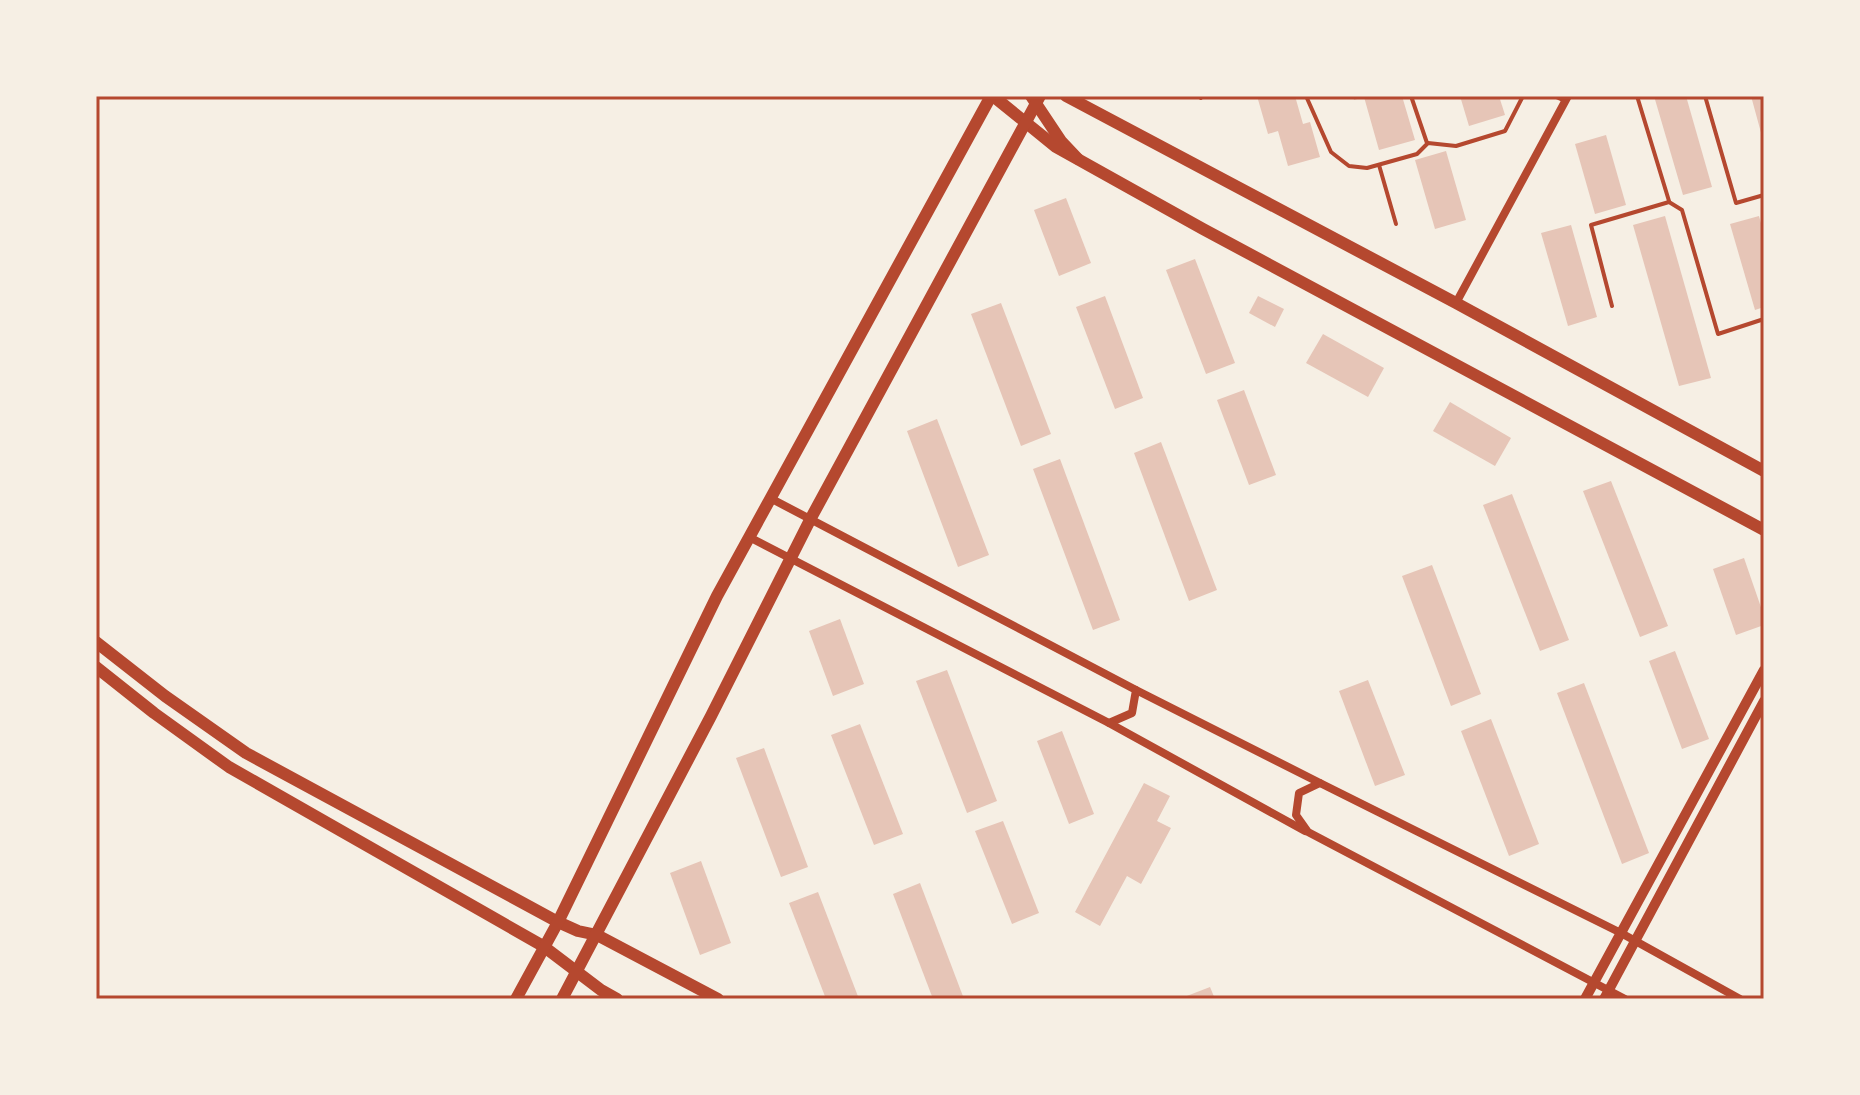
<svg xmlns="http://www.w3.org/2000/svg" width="1860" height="1095" font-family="'Fira Sans',sans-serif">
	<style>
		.building { fill: #e6c5b7 }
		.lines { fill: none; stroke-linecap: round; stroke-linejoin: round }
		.service { stroke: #b5482f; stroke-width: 4 }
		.minor { stroke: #b5482f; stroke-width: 8 }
		.tertiary { stroke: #b5482f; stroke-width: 10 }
		.secondary { stroke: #b5482f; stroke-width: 12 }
		.primary { stroke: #b5482f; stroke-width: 12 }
		.neatline { fill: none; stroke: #b5482f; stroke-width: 3 }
	</style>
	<rect width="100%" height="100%" fill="#f6efe4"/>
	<g class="building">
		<polygon points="1257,96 1295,96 1303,124 1310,122 1320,157 1288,166 1278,131 1268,134"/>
		<polygon points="1353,96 1402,96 1415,140 1379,150 1364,97 1354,100"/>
		<polygon points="1460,96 1499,96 1505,115 1469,126"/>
		<polygon points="1654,96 1686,96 1712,187 1683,195"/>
		<polygon points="1751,96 1764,96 1764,140 1763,140"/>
		<polygon points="1606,135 1626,205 1595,214 1575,144"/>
		<polygon points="1446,151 1466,220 1435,229 1415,160"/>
		<polygon points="1066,198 1091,263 1059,276 1034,210"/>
		<polygon points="1665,216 1711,378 1679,386 1633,225"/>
		<polygon points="1759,216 1764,234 1764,307 1755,310 1730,224"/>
		<polygon points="1571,225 1597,317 1568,326 1541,233"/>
		<polygon points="1195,259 1235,363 1206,374 1166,270"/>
		<polygon points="1105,296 1143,398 1115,409 1076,307"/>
		<polygon points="1258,296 1284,309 1275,327 1249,313"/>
		<polygon points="1001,303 1051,434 1021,446 971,314"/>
		<polygon points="1323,334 1384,368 1368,397 1306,363"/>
		<polygon points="1244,390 1276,475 1249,485 1217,400"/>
		<polygon points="1450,402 1511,438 1495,466 1433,431"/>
		<polygon points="937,419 989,555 958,567 907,431"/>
		<polygon points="1161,442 1217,590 1189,601 1134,453"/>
		<polygon points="1060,459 1120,620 1093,630 1033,469"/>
		<polygon points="1611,481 1668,626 1640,637 1583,491"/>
		<polygon points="1512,494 1569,640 1540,651 1483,505"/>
		<polygon points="1744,558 1764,616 1764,625 1736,635 1713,569"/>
		<polygon points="1432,565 1481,694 1451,706 1402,576"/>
		<polygon points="840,619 864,684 833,696 809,631"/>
		<polygon points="1675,651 1709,739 1682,749 1649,661"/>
		<polygon points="947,670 997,801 967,813 916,681"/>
		<polygon points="1368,680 1405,775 1375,786 1339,691"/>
		<polygon points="1584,683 1649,853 1622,864 1557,693"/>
		<polygon points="1491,719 1539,844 1509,856 1461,731"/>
		<polygon points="860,724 903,834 874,845 831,735"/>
		<polygon points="1062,731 1094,814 1069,824 1037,741"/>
		<polygon points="764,748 808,867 781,877 736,758"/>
		<polygon points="1144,783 1170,796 1157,821 1171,828 1141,884 1127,876 1100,926 1075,912"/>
		<polygon points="1003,821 1039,913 1012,924 975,831"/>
		<polygon points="701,861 731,943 700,955 670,873"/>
		<polygon points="920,883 964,999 933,999 893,894"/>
		<polygon points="818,892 859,999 826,999 789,903"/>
		<polygon points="1210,987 1215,999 1179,999"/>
	</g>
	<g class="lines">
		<g class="service">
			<polyline points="1200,96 1201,98"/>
			<polyline points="1306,96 1331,152 1349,166 1367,168 1417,154 1428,143 1456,146 1505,131 1523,96"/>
			<polyline points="1411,96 1427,143"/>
			<polyline points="1554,96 1565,101"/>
			<polyline points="1637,96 1669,201"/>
			<polyline points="1705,96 1736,203 1764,195"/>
			<polyline points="1379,165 1396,224"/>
			<polyline points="1612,306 1591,225 1669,202 1682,210 1718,334 1764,319"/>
		</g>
		<g class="minor">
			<polyline points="1456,303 1568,96"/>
			<polyline points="749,537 1109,723 1132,713 1136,690 770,498"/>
			<polyline points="1136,690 1320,783"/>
			<polyline points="1109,723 1305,831"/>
			<polyline points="1625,999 1308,832 1296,815 1299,793 1320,783 1621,933 1740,999"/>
		</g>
		<g class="tertiary">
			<polyline points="1585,999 1764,670"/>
			<polyline points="1604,999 1764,701"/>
		</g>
		<g class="secondary">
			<polyline points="993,96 1056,147 1203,229 1764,530"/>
			<polyline points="1066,96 1456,303 1764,471"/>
			<polyline points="96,642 165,696 246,753 558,922 578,931 597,935 718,999"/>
			<polyline points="96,667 154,713 229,767 543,946 601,990 617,999"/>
		</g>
		<g class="primary">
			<polyline points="1031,96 1061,141 1078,159"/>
			<polyline points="516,999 558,922 717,596 991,96"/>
			<polyline points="562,999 711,716 811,518 1040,96"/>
		</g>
	</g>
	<rect width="1860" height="1095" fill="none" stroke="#f6efe4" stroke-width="196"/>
	<rect x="98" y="98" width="1664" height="899" class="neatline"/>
</svg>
